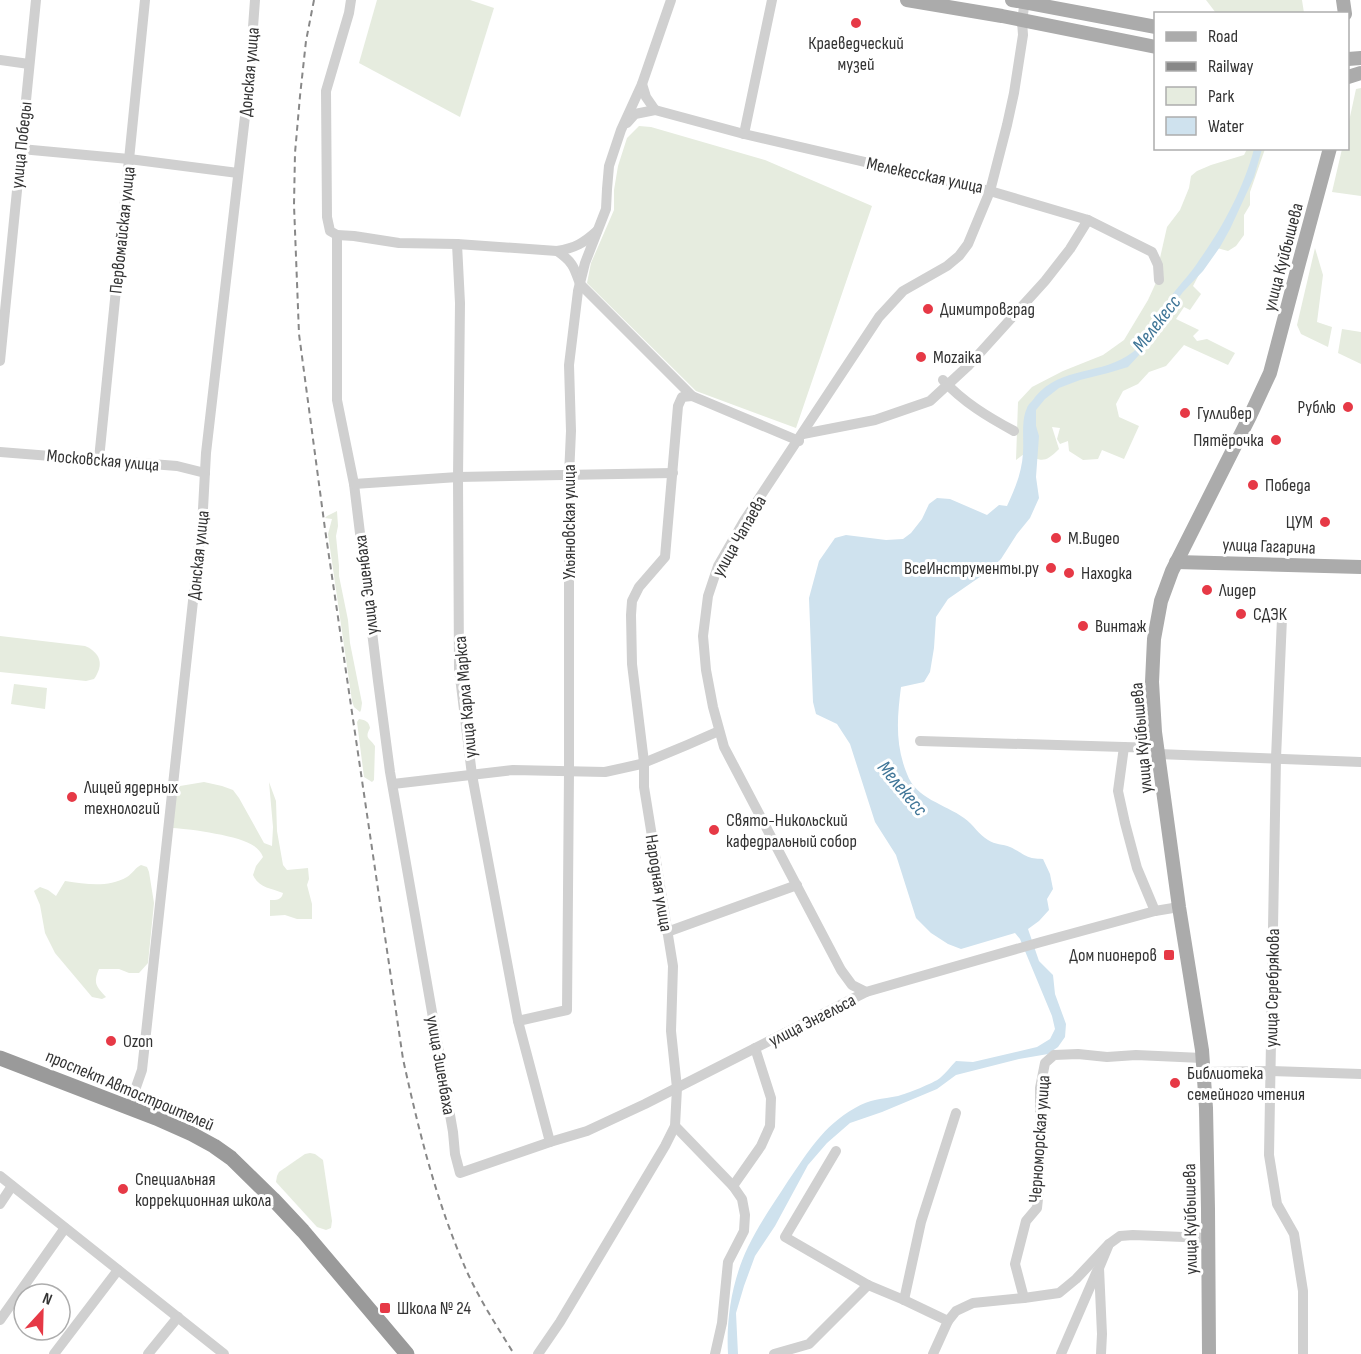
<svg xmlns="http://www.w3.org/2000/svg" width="1361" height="1354" font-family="'Sofia Sans Condensed',sans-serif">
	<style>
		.green { fill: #e6ecdf }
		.water { fill: #cfe2ee }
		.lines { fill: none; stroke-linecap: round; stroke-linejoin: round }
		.minor { stroke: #d0d0d0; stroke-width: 10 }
		.major { stroke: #ababab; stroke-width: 14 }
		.highway { stroke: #9a9a9a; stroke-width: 15 }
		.rail { stroke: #888; stroke-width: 2; stroke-dasharray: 6 4.5; stroke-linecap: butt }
		.poi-dot { fill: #e63946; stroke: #fff; stroke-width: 2 }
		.labels { text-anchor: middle; stroke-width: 6; stroke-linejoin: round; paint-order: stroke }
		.poi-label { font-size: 18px; fill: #333; stroke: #fff; text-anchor: start }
		.street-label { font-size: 18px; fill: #333; stroke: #fff }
		.water-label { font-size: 20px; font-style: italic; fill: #3f7597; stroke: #fff }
	</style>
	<rect width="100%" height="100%" fill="#fff"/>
	<g class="green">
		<polygon points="377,0 470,0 494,8 460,117 359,63"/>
		<polygon points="1206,0 1302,0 1304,13 1216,13"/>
		<polygon points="1361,88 1361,196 1332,192 1342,149 1348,148 1348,126 1356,89"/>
		<polygon points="639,126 651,127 765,160 872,206 796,428 696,391 587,283 591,263 614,210 614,190 618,166 627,138"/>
		<path d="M1247,149H1265L1250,192V205L1244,215V235L1236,246L1228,251L1217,248L1204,265L1193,286L1201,294L1190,310L1184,307L1176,319L1199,330L1193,336L1197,341L1207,339L1235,353L1228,365L1184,345L1166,366L1149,372L1138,384L1123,391L1116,404L1119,417L1139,426L1124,459L1102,450L1098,459L1083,460L1069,451L1068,441L1060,444L1057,439L1060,428L1052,427L1059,449C1044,464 1042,461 1024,454L1016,460L1018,402L1032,387L1063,371L1103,355L1124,340L1148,300L1159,276L1160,258L1167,227L1180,210L1189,188L1191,176L1197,171L1211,165L1244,155Z"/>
		<polygon points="1315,248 1323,275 1317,322 1332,327 1328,347 1301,334 1297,325"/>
		<polygon points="1342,329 1361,332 1361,364 1338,353"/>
		<polygon points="337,511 338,526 336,536 339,566 339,576 348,620 350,643 362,703 361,710 360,712 354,707 352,701 328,534 332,519 325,518 327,516"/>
		<path d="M0,636L85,646C101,653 104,665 94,679L86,681L0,672Z"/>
		<polygon points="14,684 47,688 45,709 11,704"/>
		<path d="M359,719C366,720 369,722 370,728C364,739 370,738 375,746L374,780L372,782L364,777L357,722Z"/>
		<path d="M204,782L222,786L233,790L239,798L264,843L272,846L273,827L269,782L276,801L277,831L283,865L287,870L308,868L309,879L307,885L312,904V919H297L285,915L270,916V900C276,900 282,900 283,893C271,888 259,888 253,875L256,866L263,857C261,852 258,849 254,846C241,836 191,829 173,828L176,789L180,786Z"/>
		<path d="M141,865L147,867L149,872L154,903L148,963L139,973H129L119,969H99C93,983 96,986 106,997L102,999L92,997L55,953L45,933L40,905L34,891L40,887L48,890L56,896L65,881C87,884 107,888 127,877C133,873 135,868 141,865Z"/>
		<polygon points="310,1153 315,1154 323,1160 332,1221 331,1228 326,1230 317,1227 276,1182 277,1176 279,1172 305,1154"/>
	</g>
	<path class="water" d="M1254,149H1262L1254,177L1230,229L1220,247L1203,271L1183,292L1171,308L1152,341L1128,367L1108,373L1080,380L1059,388L1045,399L1036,410V426L1039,436L1036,477L1039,498L1030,518L1017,534L1001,559L987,572L948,599L936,617L934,648L930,672L924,682L901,687C897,718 895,745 907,774C916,799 945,804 964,818C973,824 979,835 988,840C995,845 1003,844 1010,847C1025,854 1025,859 1043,859L1050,874L1053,889L1047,899L1049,910L1039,921L1028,929L1039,961L1053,975L1055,994L1066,1024L1065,1037L1058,1047L1048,1054L1019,1059L956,1075L937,1089L882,1112L850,1123L827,1143L808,1165L775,1226L755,1256L744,1286L736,1313L738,1354H728C726,1319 732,1280 748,1247C759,1224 774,1203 788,1181C809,1151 822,1127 855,1108C870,1099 882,1099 898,1096C906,1094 934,1083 940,1078C946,1073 950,1067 956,1061L973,1062L1037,1047L1050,1039L1055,1029L1052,1016L1020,939L1015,933L961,949L948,944L931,933L916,918L896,855L875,822L850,744L837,724L816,714L813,702L809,598L819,561L835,538L846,535L886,540L903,539L911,533L922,519L929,504L937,498L950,499L987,515L999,505L1007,506C1015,489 1022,472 1023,453C1024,440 1021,420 1027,408C1028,404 1033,401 1035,397C1062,365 1102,376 1133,352C1151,338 1159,314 1172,295C1181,283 1192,272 1200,259C1223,227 1244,187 1254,149Z"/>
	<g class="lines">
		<g class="minor">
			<polyline points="351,0 349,13 326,91 327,217 330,231 337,235 337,400 354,484 378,681 390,772 453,1132 455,1154 460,1173 550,1142 587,1131 645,1104 866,992 1041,942 1155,911 1179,907"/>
			<polyline points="0,60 29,64"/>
			<polyline points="642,84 646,97 655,110"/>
			<polyline points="627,123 635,114 655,110 744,134 990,191 1088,220"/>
			<polyline points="744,134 772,0"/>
			<polyline points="21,149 129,159 238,173"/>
			<path d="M337,235L354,236L399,243L457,244L557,251C575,248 584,243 597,231"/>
			<polyline points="457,244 460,303 458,477 459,669 472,775 518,1021 550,1142"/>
			<path d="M557,251C573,262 574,267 580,284L692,396L799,441"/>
			<polyline points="0,361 36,0"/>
			<path d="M943,380C963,402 988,417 1014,431"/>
			<polyline points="803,434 875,420 930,401 969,365 1045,281 1070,249 1088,220 1152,252 1158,265 1159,280"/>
			<polyline points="0,452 177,466 205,473"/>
			<polyline points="99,459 145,0"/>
			<polyline points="354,484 458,477 673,473"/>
			<polyline points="1282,618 1276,758 1269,1155 1277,1204 1294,1234 1303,1291 1303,1354"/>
			<polyline points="920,741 1157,748"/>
			<polyline points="1124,747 1118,791 1125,823 1137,868 1155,911"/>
			<polyline points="1158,754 1361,762"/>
			<polyline points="393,784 513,770 605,772 641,764 687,745 719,731"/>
			<polyline points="667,932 797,885"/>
			<polyline points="866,992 852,985 841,970 724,747 713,707 706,670 703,636 708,596 718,566 744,521 879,317 903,291 947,266 959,256 968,244 990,191 1007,125 1014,93 1023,35 1022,21 1025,0"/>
			<polyline points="518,1021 567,1010 569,772 569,476 571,431 569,365 578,291 585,263 606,209 607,189 609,166 621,130 642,84 671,0"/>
			<polyline points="1203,1072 1271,1071 1361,1074"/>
			<polyline points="129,1107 142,1070 203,509 206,453 249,82 255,0"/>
			<polyline points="675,1126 733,1186"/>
			<polyline points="836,1151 785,1237 868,1285 904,1300 948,1321"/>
			<polyline points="0,1176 224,1354"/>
			<polyline points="0,1204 12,1186"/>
			<polyline points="1024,1298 1015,1264 1026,1221 1037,1208 1040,1180 1040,1088 1045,1063 1054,1055 1078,1054 1107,1057 1136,1055 1202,1058"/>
			<polyline points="904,1300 921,1222 956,1113"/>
			<polyline points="0,1320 65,1228"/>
			<polyline points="54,1354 118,1270"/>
			<polyline points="148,1354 178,1317"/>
			<polyline points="538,1354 560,1322 665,1146 675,1126 677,1088 671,1031 673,966 644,787 644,762 632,664 631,615 632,601 639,587 665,557 678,406 682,397 692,396"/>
			<polyline points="715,1354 722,1323 728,1262 744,1231 745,1215 742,1199 733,1186 761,1146 770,1126 771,1098 755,1048"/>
			<polyline points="774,1354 809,1344 868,1285"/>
			<polyline points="933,1354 948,1321 956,1311 973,1303 1024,1298 1059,1293 1076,1279 1109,1244"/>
			<polyline points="1061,1354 1097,1271"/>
			<polyline points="1101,1354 1102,1334 1099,1268 1109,1244 1120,1236 1133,1235 1209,1238"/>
		</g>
		<g class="major">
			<polyline points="907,0 1002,16 1156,47"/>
			<polyline points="1012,0 1156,27"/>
			<polyline points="1343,0 1345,14"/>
			<polyline points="1348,59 1361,58"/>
			<polyline points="1348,77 1361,73"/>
			<polyline points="1176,562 1361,567"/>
			<polyline points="1209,1354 1208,1209 1206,1108 1202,1050 1179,907 1155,732 1152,682 1154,639 1161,601 1172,571 1250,416 1270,373 1299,263 1330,148"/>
		</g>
		<polyline class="highway" points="0,1058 156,1118 192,1134 214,1146 231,1158 273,1199 303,1231 407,1354"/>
		<path class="rail" d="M314,0L306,41L300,96L295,153L294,205L299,334L325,529L403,1059C419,1132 437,1205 468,1274C481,1302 498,1328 514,1354"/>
	</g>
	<g class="poi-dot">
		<circle cx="856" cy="23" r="6"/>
		<circle cx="928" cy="309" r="6"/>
		<circle cx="921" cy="357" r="6"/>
		<circle cx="1348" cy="407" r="6"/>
		<circle cx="1185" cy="413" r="6"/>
		<circle cx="1276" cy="440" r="6"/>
		<circle cx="1253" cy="485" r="6"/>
		<circle cx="1325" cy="522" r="6"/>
		<circle cx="1056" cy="538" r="6"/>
		<circle cx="1051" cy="568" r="6"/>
		<circle cx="1069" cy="573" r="6"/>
		<circle cx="1207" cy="590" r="6"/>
		<circle cx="1241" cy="614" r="6"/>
		<circle cx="1083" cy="626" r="6"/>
		<circle cx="72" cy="797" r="6"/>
		<circle cx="714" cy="830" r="6"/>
		<rect x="1163" y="949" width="12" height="12" rx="3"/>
		<circle cx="111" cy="1041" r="6"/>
		<circle cx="1175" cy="1083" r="6"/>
		<circle cx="123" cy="1189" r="6"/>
		<rect x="379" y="1302" width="12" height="12" rx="3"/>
	</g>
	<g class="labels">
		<g class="poi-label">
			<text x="856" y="49" text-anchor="middle">Краеведческий<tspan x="856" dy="21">музей</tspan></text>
			<text x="940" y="315">Димитровград</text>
			<text x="933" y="363">Mozaika</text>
			<text x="1336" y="413" text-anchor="end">Рублю</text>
			<text x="1197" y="419">Гулливер</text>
			<text x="1264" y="446" text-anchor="end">Пятёрочка</text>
			<text x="1265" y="491">Победа</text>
			<text x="1313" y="528" text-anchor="end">ЦУМ</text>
			<text x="1068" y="544">М.Видео</text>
			<text x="1039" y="574" text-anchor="end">ВсеИнструменты.ру</text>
			<text x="1081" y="579">Находка</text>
			<text x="1219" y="596">Лидер</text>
			<text x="1253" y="620">СДЭК</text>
			<text x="1095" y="632">Винтаж</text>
			<text x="84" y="793">Лицей ядерных<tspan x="84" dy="21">технологий</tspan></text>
			<text x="726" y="826">Свято-Никольский<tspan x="726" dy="21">кафедральный собор</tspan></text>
			<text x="1157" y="961" text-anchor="end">Дом пионеров</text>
			<text x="123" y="1047">Ozon</text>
			<text x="1187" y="1079">Библиотека<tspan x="1187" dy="21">семейного чтения</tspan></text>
			<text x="135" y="1185">Специальная<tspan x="135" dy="21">коррекционная школа</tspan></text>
			<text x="397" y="1314">Школа № 24</text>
		</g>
		<g class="street-label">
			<text transform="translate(249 72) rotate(-85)" y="6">Донская улица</text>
			<text transform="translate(21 145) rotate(-84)" y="6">улица Победы</text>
			<text transform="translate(925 175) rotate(12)" y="6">Мелекесская улица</text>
			<text transform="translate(122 230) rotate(-84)" y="6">Первомайская улица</text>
			<text transform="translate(1283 257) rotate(-75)" y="6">улица Куйбышева</text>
			<text transform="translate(103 460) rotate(5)" y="6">Московская улица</text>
			<text transform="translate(569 522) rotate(-90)" y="6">Ульяновская улица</text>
			<text transform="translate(739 536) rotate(-60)" y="6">улица Чапаева</text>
			<text transform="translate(1269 546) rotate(2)" y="6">улица Гагарина</text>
			<text transform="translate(198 555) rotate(-84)" y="6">Донская улица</text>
			<text transform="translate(366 585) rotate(-97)" y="6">улица Эшенбаха</text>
			<text transform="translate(465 697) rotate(-95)" y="6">улица Карла Маркса</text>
			<text transform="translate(1141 738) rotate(-95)" y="6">улица Куйбышева</text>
			<text transform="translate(659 883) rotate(81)" y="6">Народная улица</text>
			<text transform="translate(1272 988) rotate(-89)" y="6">улица Серебрякова</text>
			<text transform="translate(812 1020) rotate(-27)" y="6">улица Энгельса</text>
			<text transform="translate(441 1065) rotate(80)" y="6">улица Эшенбаха</text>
			<text transform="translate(130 1090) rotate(23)" y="6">проспект Автостроителей</text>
			<text transform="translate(1039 1139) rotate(-86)" y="6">Черноморская улица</text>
			<text transform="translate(1190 1219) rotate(-91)" y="6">улица Куйбышева</text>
		</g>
		<g class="water-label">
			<text transform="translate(1156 323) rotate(-52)" y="7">Мелекесс</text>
			<text transform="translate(903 788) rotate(50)" y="7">Мелекесс</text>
		</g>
	</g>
	<rect x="1154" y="12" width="195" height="138" fill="#ffffff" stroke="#adadad" stroke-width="1.5"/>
	<rect x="1166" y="32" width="30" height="9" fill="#ababab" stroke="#adadad" stroke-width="1.5"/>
	<text x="1208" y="42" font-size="18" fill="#333333">Road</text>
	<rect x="1166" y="62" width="30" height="9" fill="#888888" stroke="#adadad" stroke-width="1.5"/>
	<text x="1208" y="72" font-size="18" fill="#333333">Railway</text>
	<rect x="1166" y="87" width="30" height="18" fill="#e6ecdf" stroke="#adadad" stroke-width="1.5"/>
	<text x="1208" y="102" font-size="18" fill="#333333">Park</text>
	<rect x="1166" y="117" width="30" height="18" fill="#cfe2ee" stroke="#adadad" stroke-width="1.5"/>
	<text x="1208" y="132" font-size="18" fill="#333333">Water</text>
	<g transform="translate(42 1312) rotate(22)"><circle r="28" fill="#ffffff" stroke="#adadad" stroke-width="1.5"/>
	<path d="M0-4.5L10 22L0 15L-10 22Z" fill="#e63946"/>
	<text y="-9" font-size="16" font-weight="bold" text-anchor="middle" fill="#333333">N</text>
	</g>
</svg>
